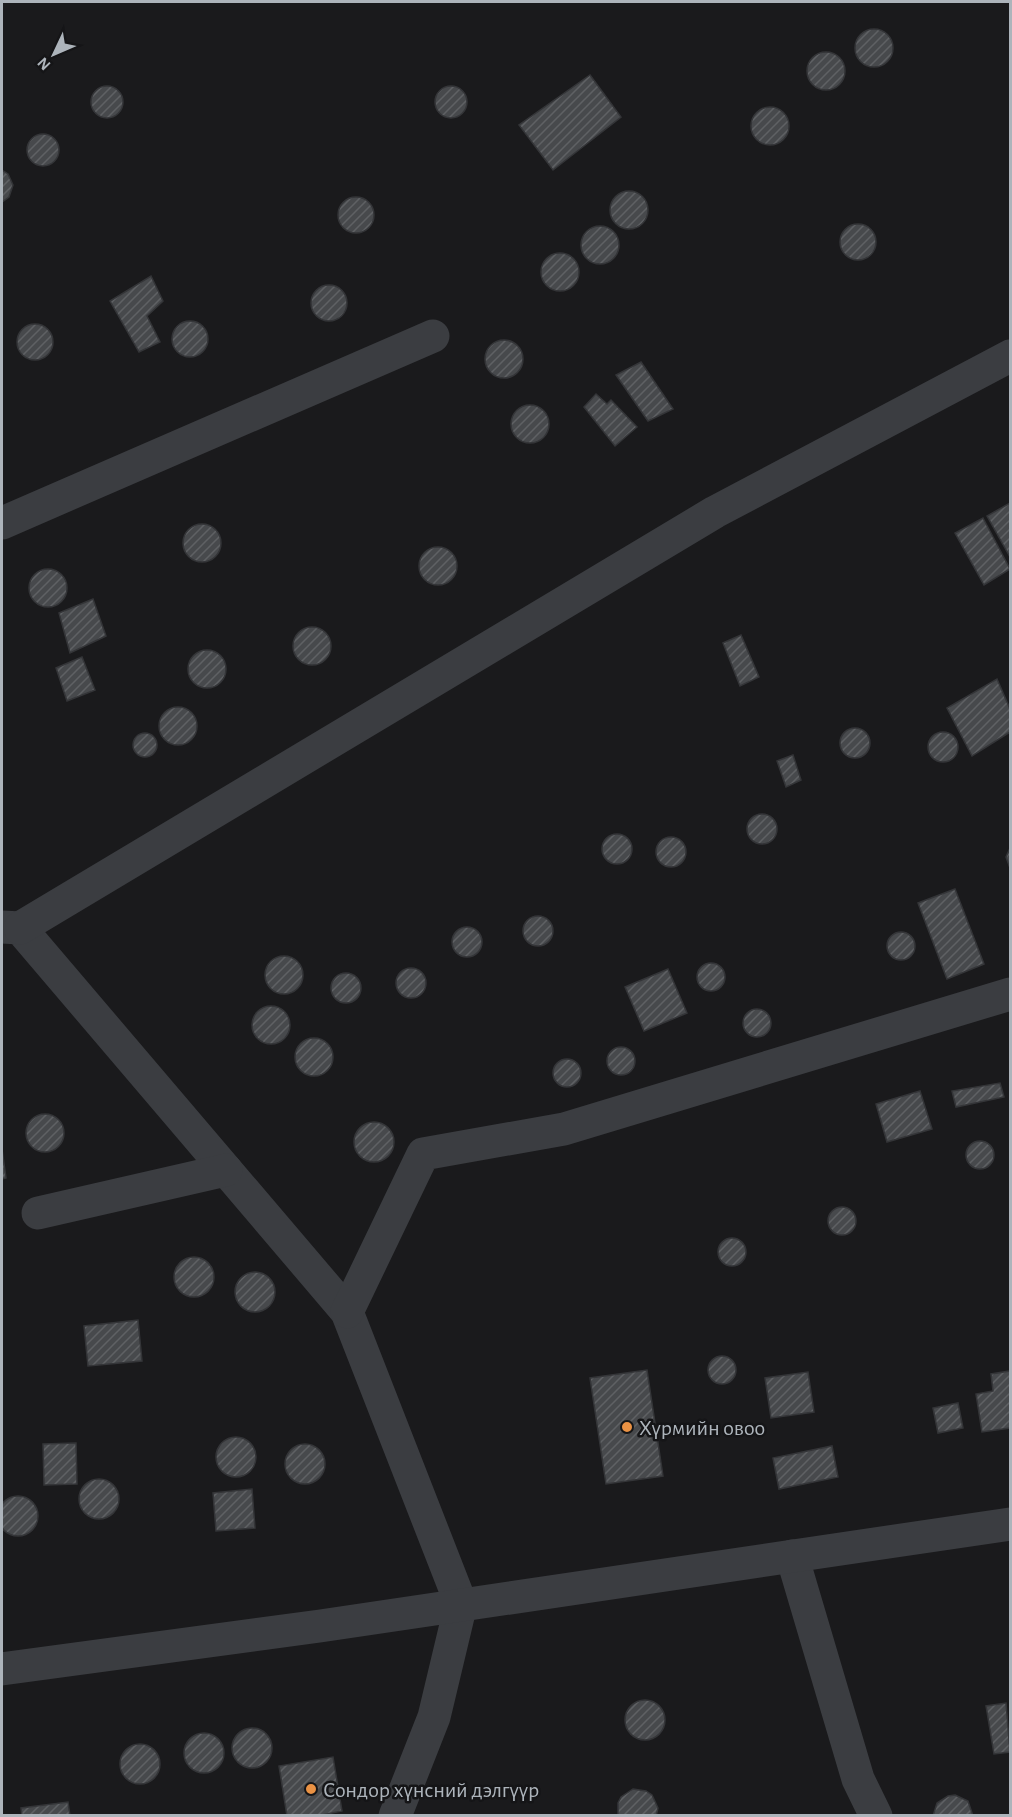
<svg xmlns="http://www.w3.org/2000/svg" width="1012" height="1817" font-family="'Alegreya Sans',sans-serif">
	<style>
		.building { fill: url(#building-hatch); stroke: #343538; stroke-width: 1.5 }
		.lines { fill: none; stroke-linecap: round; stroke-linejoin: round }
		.minor { stroke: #3b3d41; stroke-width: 33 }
		.poi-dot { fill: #ea9244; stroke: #151517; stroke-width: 2 }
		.labels { text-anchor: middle; stroke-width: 5; stroke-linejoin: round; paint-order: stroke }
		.poi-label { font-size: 22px; fill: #adb4bb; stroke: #151517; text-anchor: start }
	</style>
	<defs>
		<pattern id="building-hatch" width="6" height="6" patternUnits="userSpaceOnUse" patternTransform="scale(1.5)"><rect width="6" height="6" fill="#47494c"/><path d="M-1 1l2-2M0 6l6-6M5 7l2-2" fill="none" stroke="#5f6164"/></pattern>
	</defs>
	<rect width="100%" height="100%" fill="#1a1a1c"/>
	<g class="building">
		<circle cx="874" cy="48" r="19"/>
		<circle cx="826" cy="71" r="19"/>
		<polygon points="590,75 621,117 553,170 519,125"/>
		<circle cx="451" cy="102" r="16"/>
		<circle cx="107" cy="102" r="16"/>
		<circle cx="770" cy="126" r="19"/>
		<circle cx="43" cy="150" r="16"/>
		<polygon points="2,170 8,174 13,185 9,197 2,202"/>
		<circle cx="629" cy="210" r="19"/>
		<circle cx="356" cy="215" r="18"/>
		<circle cx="858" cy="242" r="18"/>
		<circle cx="600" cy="245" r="19"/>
		<circle cx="560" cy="272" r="19"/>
		<polygon points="151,276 163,301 147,316 160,342 139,352 110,301"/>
		<circle cx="329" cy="303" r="18"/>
		<circle cx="190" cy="339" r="18"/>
		<circle cx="35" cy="342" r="18"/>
		<circle cx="504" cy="359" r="19"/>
		<polygon points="641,362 673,409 648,421 616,375"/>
		<polygon points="596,394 607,404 611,400 637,427 615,446 584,407"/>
		<circle cx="530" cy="424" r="19"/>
		<polygon points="1010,503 1010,557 987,516"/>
		<polygon points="983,518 1010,569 984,585 955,533"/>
		<circle cx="202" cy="543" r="19"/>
		<circle cx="438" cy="566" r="19"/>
		<circle cx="48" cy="588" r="19"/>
		<polygon points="93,599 106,636 70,653 59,613"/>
		<circle cx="312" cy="646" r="19"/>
		<polygon points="741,635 759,677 740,686 723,643"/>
		<circle cx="207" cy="669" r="19"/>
		<polygon points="82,657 95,690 67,701 56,668"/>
		<polygon points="997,679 1010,709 1010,732 972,756 947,708"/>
		<circle cx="178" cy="726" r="19"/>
		<circle cx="855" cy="743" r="15"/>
		<circle cx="943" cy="747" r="15"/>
		<circle cx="145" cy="745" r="12"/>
		<polygon points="793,755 801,780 786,787 777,761"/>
		<circle cx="762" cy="829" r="15"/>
		<circle cx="617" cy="849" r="15"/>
		<circle cx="671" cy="852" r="15"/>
		<polygon points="1010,848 1010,868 1006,857"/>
		<polygon points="955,889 984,964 947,979 918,903"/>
		<circle cx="538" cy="931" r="15"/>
		<circle cx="467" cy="942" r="15"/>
		<circle cx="901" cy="946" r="14"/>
		<circle cx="284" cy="975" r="19"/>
		<circle cx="711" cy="977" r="14"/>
		<circle cx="411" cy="983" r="15"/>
		<polygon points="668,969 687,1013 644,1031 625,987"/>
		<circle cx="346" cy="988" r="15"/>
		<circle cx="271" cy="1025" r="19"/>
		<circle cx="757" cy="1023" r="14"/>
		<circle cx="314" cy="1057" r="19"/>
		<circle cx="621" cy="1061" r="14"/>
		<circle cx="567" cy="1073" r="14"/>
		<polygon points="1000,1083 1004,1097 956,1107 952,1091"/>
		<polygon points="920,1091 932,1129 887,1142 876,1104"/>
		<circle cx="45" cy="1133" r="19"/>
		<circle cx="374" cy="1142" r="20"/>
		<circle cx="980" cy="1155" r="14"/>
		<polygon points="2,1149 6,1178 2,1179"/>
		<circle cx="842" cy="1221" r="14"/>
		<circle cx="732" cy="1252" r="14"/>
		<circle cx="194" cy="1277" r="20"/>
		<circle cx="255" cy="1292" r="20"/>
		<polygon points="138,1320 142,1361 88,1366 84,1326"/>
		<circle cx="722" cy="1370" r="14"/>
		<polygon points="647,1370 663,1476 606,1484 590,1378"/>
		<polygon points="1010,1371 1010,1428 982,1432 976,1394 993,1391 991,1374"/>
		<polygon points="808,1372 814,1412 771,1418 765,1378"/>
		<polygon points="958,1403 963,1428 938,1433 933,1408"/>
		<circle cx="236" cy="1457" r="20"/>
		<polygon points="76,1443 77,1484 44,1485 43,1444"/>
		<circle cx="305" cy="1464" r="20"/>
		<polygon points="832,1446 838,1477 779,1489 773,1458"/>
		<circle cx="99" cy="1499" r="20"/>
		<polygon points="252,1489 255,1528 216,1531 213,1493"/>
		<circle cx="18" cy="1516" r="20"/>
		<circle cx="645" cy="1720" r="20"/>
		<polygon points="1006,1703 1010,1752 994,1754 986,1706"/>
		<circle cx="252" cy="1748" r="20"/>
		<circle cx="204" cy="1753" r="20"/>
		<circle cx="140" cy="1764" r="20"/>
		<polygon points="333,1757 342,1811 317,1816 287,1816 279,1766"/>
		<polygon points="633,1789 646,1791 652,1795 658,1808 656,1816 618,1816 618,1803 621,1797"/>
		<polygon points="955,1795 968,1801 973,1816 933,1816 937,1803 948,1796"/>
		<polygon points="68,1802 70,1816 22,1816 21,1808"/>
	</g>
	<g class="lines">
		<g class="minor">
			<polyline points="2,523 433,336"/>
			<polyline points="2,927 20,928 347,1312 461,1604 434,1717 395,1816"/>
			<polyline points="20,928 715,512 1010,356"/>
			<polyline points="38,1213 226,1170"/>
			<polyline points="347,1312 423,1154 564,1129 1010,994"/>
			<polyline points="792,1556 858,1779 876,1816"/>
			<polyline points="2,1669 320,1626 1010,1524"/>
		</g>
	</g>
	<g class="poi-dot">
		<circle cx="627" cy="1427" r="6"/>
		<circle cx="311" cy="1789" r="6"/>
	</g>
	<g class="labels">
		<g class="poi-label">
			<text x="639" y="1435">Хүрмийн овоо</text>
			<text x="323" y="1797">Сондор хүнсний дэлгүүр</text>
		</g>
	</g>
	<rect width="1012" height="1817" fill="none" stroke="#adb4bb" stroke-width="6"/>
	<g transform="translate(54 54) rotate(226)" stroke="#151517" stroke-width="4.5" paint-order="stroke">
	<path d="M0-4.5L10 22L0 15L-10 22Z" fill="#adb4bb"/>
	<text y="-9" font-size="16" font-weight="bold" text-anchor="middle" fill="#adb4bb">N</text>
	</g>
</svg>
